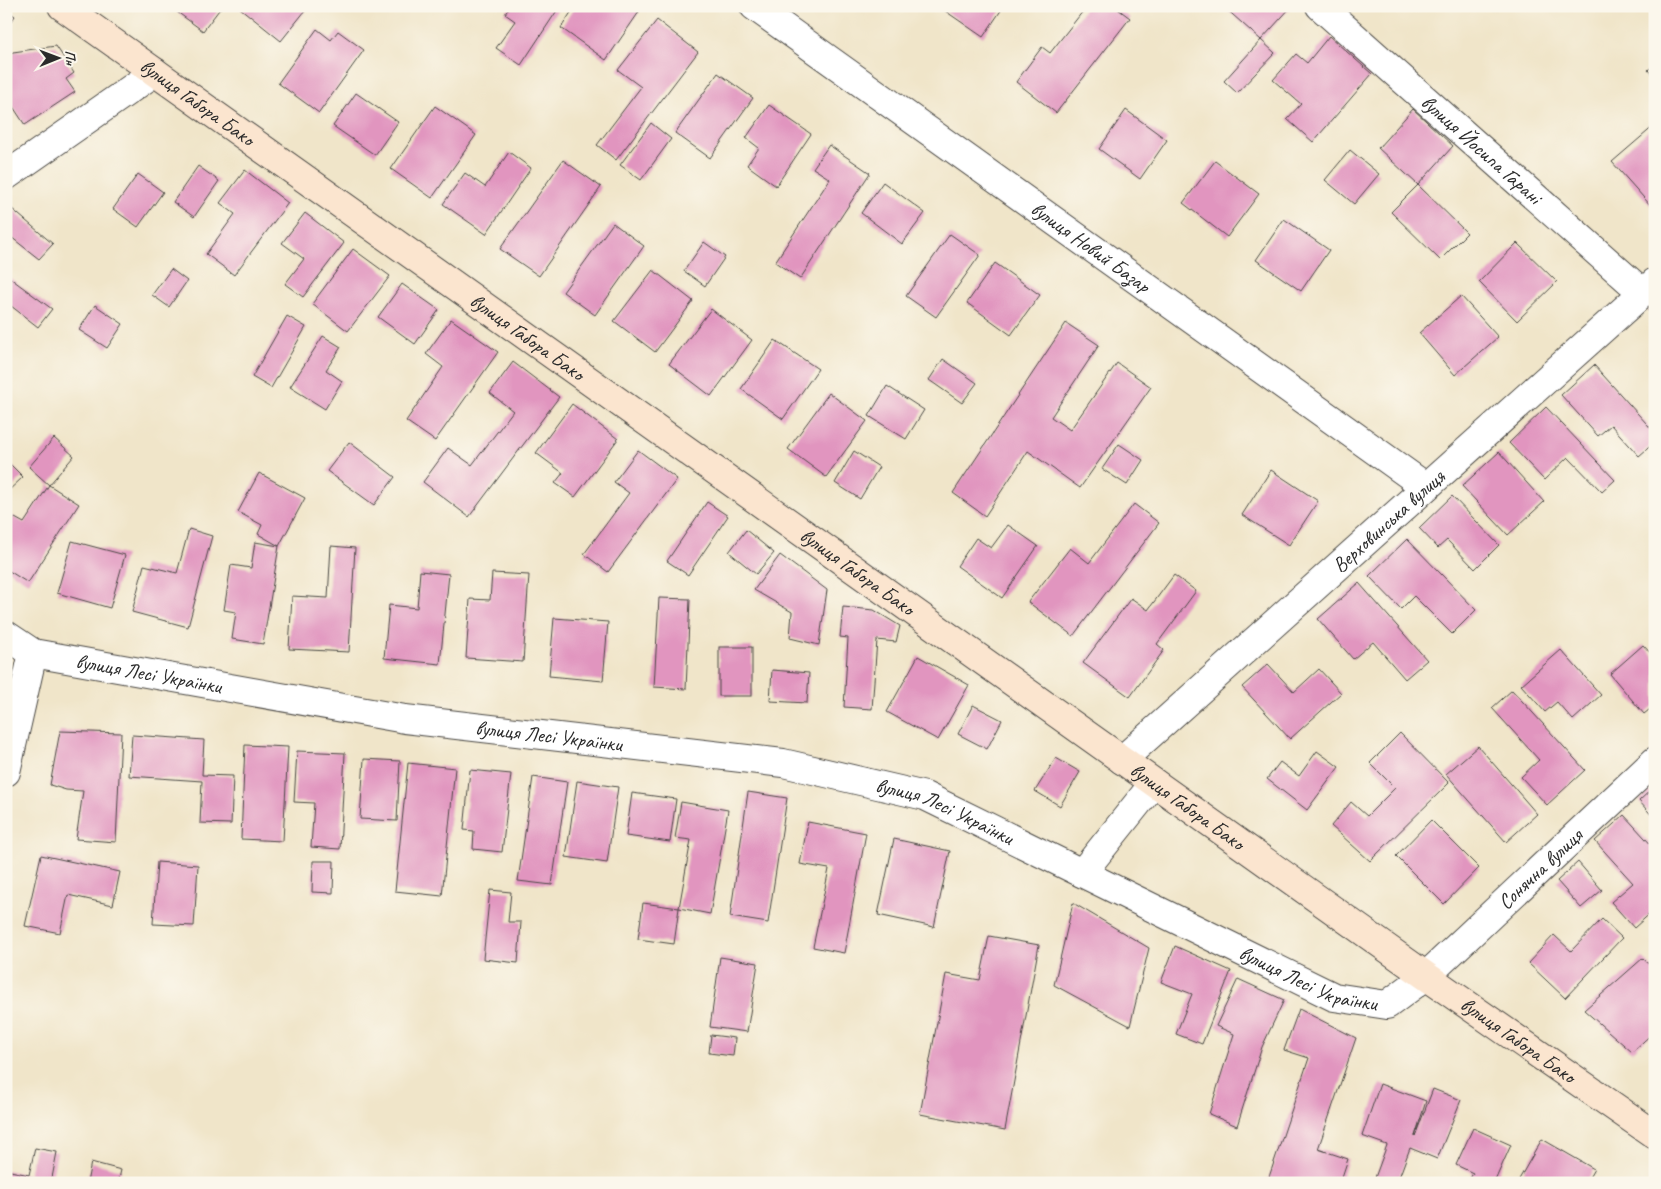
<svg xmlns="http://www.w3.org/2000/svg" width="1661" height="1189" font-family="Caveat,sans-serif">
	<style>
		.building { fill: #e195bf }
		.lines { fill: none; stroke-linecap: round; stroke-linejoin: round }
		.street-casing { stroke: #494743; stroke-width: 30 }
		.secondary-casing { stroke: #494743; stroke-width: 30 }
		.street { stroke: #fff; stroke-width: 28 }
		.secondary { stroke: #fbe5cf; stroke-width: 28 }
		.labels { text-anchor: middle; stroke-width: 4; stroke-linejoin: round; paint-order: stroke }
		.street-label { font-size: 21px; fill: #2b2b2b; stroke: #fbf7ec }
	</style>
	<rect width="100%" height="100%" fill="#fbf7ec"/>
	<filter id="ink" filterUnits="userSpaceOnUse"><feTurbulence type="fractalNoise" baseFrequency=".02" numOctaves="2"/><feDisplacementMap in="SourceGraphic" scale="10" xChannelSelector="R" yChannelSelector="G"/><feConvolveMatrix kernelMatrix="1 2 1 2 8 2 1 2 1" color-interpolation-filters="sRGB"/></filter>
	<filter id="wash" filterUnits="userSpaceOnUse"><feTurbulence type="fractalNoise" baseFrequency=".0096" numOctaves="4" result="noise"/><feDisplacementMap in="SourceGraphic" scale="20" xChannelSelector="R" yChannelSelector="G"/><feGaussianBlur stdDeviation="1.12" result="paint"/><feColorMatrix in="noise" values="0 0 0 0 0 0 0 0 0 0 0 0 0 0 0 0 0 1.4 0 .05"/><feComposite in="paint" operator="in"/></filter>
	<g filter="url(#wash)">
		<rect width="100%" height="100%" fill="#f0e5c9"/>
		<g id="blocks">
			<g class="building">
				<polygon points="169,6 222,6 203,31"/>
				<polygon points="241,6 309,6 281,41 240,8"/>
				<polygon points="510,6 560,6 521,65 496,48 515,21 505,14"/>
				<polygon points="575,6 630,6 639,12 606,60 561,28"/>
				<polygon points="938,6 1004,6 983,37"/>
				<polygon points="1087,6 1114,6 1130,18 1056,113 1016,82 1042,47 1050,53"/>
				<polygon points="1223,6 1292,6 1261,40"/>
				<polygon points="6,10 15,16 6,29"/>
				<polygon points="657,20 698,52 616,160 597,145 641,87 618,70"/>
				<polygon points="317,29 331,40 338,31 364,50 319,113 278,83"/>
				<polygon points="1329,36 1372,74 1313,142 1287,119 1301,104 1273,80 1296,54 1307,63"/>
				<polygon points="1261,40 1275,53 1237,93 1224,81"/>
				<polygon points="56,46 74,73 66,79 75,92 25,125 6,96 6,57 13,52"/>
				<polygon points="1655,64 1655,78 1648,70"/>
				<polygon points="718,73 753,98 710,158 675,133"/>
				<polygon points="356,93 398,122 375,155 333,126"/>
				<polygon points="769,105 811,134 776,186 747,165 759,148 746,138"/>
				<polygon points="435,106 476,135 432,198 391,169"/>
				<polygon points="1413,109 1453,146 1418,185 1378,148"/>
				<polygon points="1126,110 1167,140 1140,179 1099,149"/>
				<polygon points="651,123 671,139 641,180 620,165"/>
				<polygon points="1655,125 1655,205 1652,207 1612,162"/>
				<polygon points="829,145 870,173 800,279 775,262 830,179 813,168"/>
				<polygon points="1350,150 1379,174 1354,204 1325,180"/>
				<polygon points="509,152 531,168 486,234 443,204 465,173 485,187"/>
				<polygon points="563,160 601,187 539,276 500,249"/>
				<polygon points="1215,161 1259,194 1227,237 1183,203"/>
				<polygon points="198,166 219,181 194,217 173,202"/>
				<polygon points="245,170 288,203 234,275 206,254 235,214 220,203"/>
				<polygon points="138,174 163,192 138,227 113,209"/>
				<polygon points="883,182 925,213 902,244 861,213"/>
				<polygon points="1418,185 1467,233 1440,260 1391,212"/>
				<polygon points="11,208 53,244 39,259 6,233 6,211"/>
				<polygon points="305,213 344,243 303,297 285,284 304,259 282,243"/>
				<polygon points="1284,219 1329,250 1301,291 1256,260"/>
				<polygon points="613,223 644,246 595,315 563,292"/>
				<polygon points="950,234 980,255 936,317 906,296"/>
				<polygon points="704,242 725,257 705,286 684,271"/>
				<polygon points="1517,243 1557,282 1517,321 1479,282"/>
				<polygon points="353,249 390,276 348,331 312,304"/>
				<polygon points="995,263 1040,295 1011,335 967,303"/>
				<polygon points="171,269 187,281 169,307 152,295"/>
				<polygon points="653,270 693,301 655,352 614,321"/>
				<polygon points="6,275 52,309 38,327 6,302"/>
				<polygon points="402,284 439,310 415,344 378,317"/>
				<polygon points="1461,296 1498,337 1455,375 1419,333"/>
				<polygon points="1655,304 1655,319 1648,310"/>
				<polygon points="95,305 123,324 107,348 79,330"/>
				<polygon points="711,309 752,340 711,396 669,364"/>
				<polygon points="287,316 306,327 271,388 252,377"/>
				<polygon points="451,319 498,352 435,441 406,421 443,367 426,354"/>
				<polygon points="1066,323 1099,345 1051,417 1070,430 1117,363 1151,387 1080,488 1028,451 985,516 953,493"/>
				<polygon points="323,336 341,347 326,370 342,381 325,409 290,387"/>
				<polygon points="775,340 818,369 783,419 741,389"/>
				<polygon points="943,359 977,383 962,403 929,380"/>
				<polygon points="513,362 559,397 469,517 423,482 448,448 472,465 513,411 490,393"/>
				<polygon points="1594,365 1655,433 1655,442 1639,456 1611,425 1598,436 1561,395"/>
				<polygon points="887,386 924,410 906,439 869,416"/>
				<polygon points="829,393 867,421 826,477 788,449"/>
				<polygon points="572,404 618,439 575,497 555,483 563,473 536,453"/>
				<polygon points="1546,407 1615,480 1602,492 1568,457 1544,480 1509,443"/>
				<polygon points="54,438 74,456 49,485 29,467"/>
				<polygon points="349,442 395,477 374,505 327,471"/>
				<polygon points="1119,444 1143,460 1127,485 1102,469"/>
				<polygon points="638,450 677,479 608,572 584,554 629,493 614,482"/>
				<polygon points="854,451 879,467 860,499 835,483"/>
				<polygon points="1499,452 1544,502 1508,535 1462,486"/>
				<polygon points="6,460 23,477 6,493"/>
				<polygon points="1271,470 1318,501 1289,545 1242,515"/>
				<polygon points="259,473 305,498 279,546 263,644 232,639 236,612 224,610 231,565 251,568 255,542 279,546 258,534 262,525 238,512"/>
				<polygon points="49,485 79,504 28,583 6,569 6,513 24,523"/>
				<polygon points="1452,496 1499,545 1475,569 1447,540 1438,548 1419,528"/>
				<polygon points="707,502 728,516 688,575 667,561"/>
				<polygon points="1134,504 1159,523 1073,636 1028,602 1070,548 1089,563"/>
				<polygon points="1008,525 1038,546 1002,598 957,566 976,538 991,548"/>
				<polygon points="189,529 212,536 188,627 132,612 144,565 177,573"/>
				<polygon points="746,530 774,553 756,574 729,552"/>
				<polygon points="1407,539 1476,610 1452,634 1414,596 1401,609 1369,576"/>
				<polygon points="72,541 125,555 110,608 57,593"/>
				<polygon points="331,546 355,548 349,652 289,649 292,596 328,598"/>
				<polygon points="780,555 827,590 819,645 790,638 792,612 754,590"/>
				<polygon points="420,571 449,574 440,664 384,658 389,605 417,608"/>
				<polygon points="492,573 529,575 523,662 466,658 470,599 490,600"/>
				<polygon points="1174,575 1196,591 1157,644 1164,650 1130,697 1083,663 1131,598 1148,610"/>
				<polygon points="1359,583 1427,660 1405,679 1373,642 1353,659 1318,619"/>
				<polygon points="659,598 690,599 686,689 654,687"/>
				<polygon points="843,607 874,610 900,626 896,642 877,640 872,709 844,707 848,638 840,637"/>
				<polygon points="554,618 608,622 603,681 549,676"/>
				<polygon points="1643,645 1655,658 1655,705 1644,714 1610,674"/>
				<rect x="719" y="647" width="33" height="49"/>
				<polygon points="1561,650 1601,695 1573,720 1557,702 1545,712 1521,685"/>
				<polygon points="918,656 969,685 938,740 887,712"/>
				<polygon points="1268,664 1294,692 1319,669 1341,693 1290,739 1242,687"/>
				<polygon points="772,670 809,673 807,703 770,701"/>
				<polygon points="6,673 13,674 7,697 6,697"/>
				<polygon points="1512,690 1585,770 1547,805 1521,777 1539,760 1492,708"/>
				<polygon points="973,705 1002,720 987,749 958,734"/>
				<polygon points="60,731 121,733 116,842 76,839 83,791 66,790 50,785"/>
				<polygon points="1400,733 1449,783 1370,861 1331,826 1351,802 1367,816 1395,788 1370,763"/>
				<polygon points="132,735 204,740 202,775 233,776 231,824 200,823 202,781 129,776"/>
				<polygon points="245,745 288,747 283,841 241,839"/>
				<polygon points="1478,746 1537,814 1506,842 1446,774"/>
				<polygon points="297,751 345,753 340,849 311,847 314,803 294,802"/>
				<polygon points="1317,751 1339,767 1307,810 1267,779 1280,762 1299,776"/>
				<polygon points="1056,758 1080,772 1060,806 1035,791"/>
				<polygon points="364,759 400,761 397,821 360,819"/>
				<polygon points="408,763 455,768 442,896 395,891"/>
				<polygon points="470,770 511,774 502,852 473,849 474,831 464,830"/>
				<polygon points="533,777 567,782 552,885 518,881"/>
				<polygon points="577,781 618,787 607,863 566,857"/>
				<polygon points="1655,786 1655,819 1639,801"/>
				<polygon points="748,792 787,798 768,923 730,917"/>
				<polygon points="632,793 676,799 670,842 626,836"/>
				<polygon points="681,802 728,810 710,914 679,908 691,840 675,838"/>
				<polygon points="1624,815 1655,849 1655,909 1634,928 1611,902 1633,883 1595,841"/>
				<polygon points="1431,820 1479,868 1444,904 1396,856"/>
				<polygon points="808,822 866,833 844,953 813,947 829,869 800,864"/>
				<polygon points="894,839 950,851 934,927 878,915"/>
				<polygon points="41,855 120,872 113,905 68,895 60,933 25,926"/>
				<polygon points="313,861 334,861 333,893 312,892"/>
				<polygon points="157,862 198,865 194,926 153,924"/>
				<polygon points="1578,862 1602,890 1581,908 1557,881"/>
				<polygon points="490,890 511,892 508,922 521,922 518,963 483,959"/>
				<polygon points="643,903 679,908 674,944 638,939"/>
				<polygon points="1073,903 1149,948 1130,1026 1054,985"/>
				<polygon points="1602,919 1622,938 1565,998 1528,963 1554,935 1571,951"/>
				<polygon points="989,936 1039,945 1005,1130 920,1114 946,974 980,980"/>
				<polygon points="1175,946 1231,971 1202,1044 1176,1034 1192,994 1161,982"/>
				<polygon points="720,957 758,963 747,1032 710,1027"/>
				<polygon points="1643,958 1655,971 1655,1031 1632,1052 1584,1010"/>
				<polygon points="1238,979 1284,1000 1262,1047 1237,1126 1209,1114 1234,1034 1216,1026"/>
				<polygon points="1299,1009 1356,1038 1318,1149 1348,1159 1340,1183 1318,1183 1308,1179 1306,1183 1267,1183 1309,1058 1284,1050"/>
				<polygon points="711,1035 735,1038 733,1056 709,1053"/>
				<polygon points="1380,1084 1426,1101 1415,1136 1433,1089 1461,1100 1437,1159 1410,1148 1397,1183 1373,1183 1387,1145 1362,1136"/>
				<polygon points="1473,1128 1511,1145 1494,1183 1468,1183 1473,1173 1456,1165"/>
				<polygon points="1542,1139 1594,1169 1586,1183 1517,1183"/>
				<polygon points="35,1148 57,1152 51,1183 6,1183 6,1170 29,1175"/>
				<polygon points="91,1162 121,1170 118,1183 87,1183"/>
			</g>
		</g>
	</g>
	<g filter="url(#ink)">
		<use href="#blocks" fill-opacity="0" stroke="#494743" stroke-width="1"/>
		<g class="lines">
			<g class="street-casing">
				<g id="street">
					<path id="s1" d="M754,6L1426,487"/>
					<path id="s2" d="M1320,6L1643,293"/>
					<polyline points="6,176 155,72"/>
					<path id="s3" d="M6,635L33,653L405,719L783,763L925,796L1334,997L1387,1005L1426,976L1655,761"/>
					<path id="s4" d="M1122,760L1655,282"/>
					<polyline points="6,772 33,653"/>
					<polyline points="1082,873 1154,783"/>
				</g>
			</g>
			<g class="secondary-casing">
				<g id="secondary">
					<path id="s5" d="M62,6L1426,976L1655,1135"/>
				</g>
			</g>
			<use href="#street" class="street"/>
			<use href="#secondary" class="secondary"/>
		</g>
	</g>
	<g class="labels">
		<g class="street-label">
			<text dy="7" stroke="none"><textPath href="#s5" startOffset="166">вулиця Габора Бако</textPath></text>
			<text dy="7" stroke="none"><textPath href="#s2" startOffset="216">вулиця Йосипа Гарані</textPath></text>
			<text dy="7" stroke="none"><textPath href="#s1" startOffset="414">вулиця Новий Базар</textPath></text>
			<text dy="7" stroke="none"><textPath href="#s5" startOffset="571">вулиця Габора Бако</textPath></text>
			<text dy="7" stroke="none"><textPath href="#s4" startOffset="358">Верховинська вулиця</textPath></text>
			<text dy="7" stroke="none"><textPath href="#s5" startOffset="976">вулиця Габора Бако</textPath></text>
			<text dy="7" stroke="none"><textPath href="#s3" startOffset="150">вулиця Лесі Українки</textPath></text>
			<text dy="7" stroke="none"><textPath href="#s3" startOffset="555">вулиця Лесі Українки</textPath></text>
			<text dy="7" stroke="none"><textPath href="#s5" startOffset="1381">вулиця Габора Бако</textPath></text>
			<text dy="7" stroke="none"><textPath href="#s3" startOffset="960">вулиця Лесі Українки</textPath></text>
			<text dy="7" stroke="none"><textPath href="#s3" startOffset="1651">Сонячна вулиця</textPath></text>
			<text dy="7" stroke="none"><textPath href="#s3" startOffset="1362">вулиця Лесі Українки</textPath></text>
			<text dy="7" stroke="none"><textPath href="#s5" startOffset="1786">вулиця Габора Бако</textPath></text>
		</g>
	</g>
	<rect width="1661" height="1189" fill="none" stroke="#fbf7ec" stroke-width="25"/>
	<g transform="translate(58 58) rotate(89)" stroke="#fbf7ec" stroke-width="4" paint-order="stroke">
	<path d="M0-4L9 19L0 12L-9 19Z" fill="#2b2b2b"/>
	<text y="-8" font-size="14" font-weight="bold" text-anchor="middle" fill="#2b2b2b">Пн</text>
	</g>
</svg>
